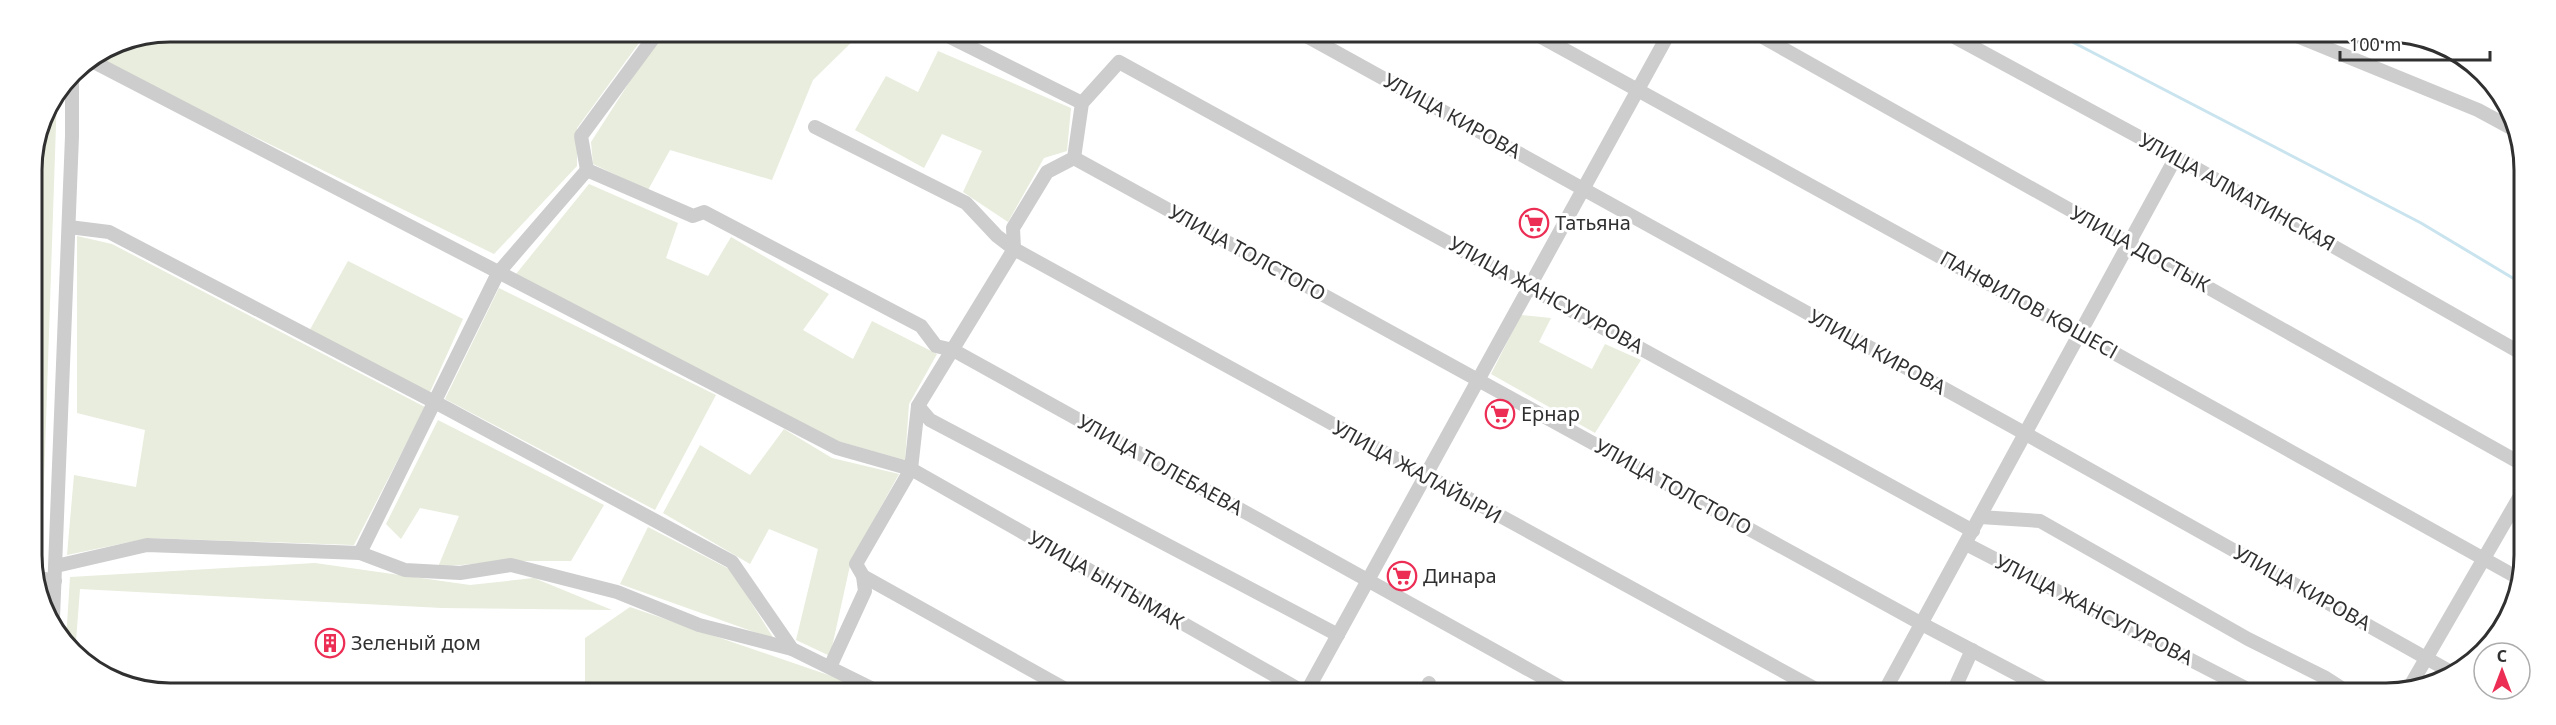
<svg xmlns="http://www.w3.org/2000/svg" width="2556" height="725" font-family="'Noto Sans',sans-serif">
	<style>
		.green { fill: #e8eddd }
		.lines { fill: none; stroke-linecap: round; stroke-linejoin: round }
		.stream { stroke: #c9e4ee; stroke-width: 3 }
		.minor { stroke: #cdcdcd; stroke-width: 14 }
		.labels { text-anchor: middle; stroke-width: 6; stroke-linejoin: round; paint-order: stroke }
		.street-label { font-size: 20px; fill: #303030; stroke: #fff }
		.poi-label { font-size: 20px; fill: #303030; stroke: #fff; text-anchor: start }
		.rim { fill: none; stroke: #303030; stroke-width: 3 }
	</style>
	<rect width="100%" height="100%" fill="#fff"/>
	<g class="green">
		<polygon points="170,32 647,32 577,128 577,166 494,254 94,58 117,42"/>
		<polygon points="661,33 861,33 813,80 772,180 670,150 648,190 593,164 591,142"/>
		<polygon points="938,51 1071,108 1067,151 1044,158 1008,222 963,192 982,151 942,134 924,168 855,130 886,76 918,92"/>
		<polygon points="57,94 57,95 41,570 34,569 32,161 42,117"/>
		<polygon points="589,184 678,223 666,258 708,276 731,237 829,294 803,330 853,359 872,321 937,354 909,404 905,460 837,441 516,274"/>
		<polygon points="77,236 112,244 425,407 354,545 149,538 67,555 74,475 136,487 145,430 77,413"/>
		<polygon points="348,261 463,319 430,392 307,335"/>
		<polygon points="499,288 716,395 655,510 445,399"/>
		<polygon points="1521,315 1551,318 1539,342 1592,369 1605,344 1641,360 1595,433 1491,374"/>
		<polygon points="438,420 604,505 571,561 506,561 438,567 459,516 420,508 401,539 386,524"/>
		<polygon points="784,429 832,458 899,474 851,561 830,656 796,640 818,549 769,529 750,564 663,513 700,445 750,475"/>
		<polygon points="648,527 731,570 774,639 620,584"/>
		<polygon points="315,563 470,585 534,578 612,610 442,608 80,589 75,654 66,641 70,577"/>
		<polygon points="630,607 872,690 585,690 585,638"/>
	</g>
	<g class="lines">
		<polyline class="stream" points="2059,35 2421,223 2521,283"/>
		<g class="minor">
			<polyline points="942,33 1082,103"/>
			<polyline points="1303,34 2026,434 2451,672"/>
			<polyline points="1536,34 2080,334 2520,579"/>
			<polyline points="1759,35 2520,463"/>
			<polyline points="1951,35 2176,157 2521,353"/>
			<polyline points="2297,36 2478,110 2515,130"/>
			<polyline points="90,60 837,448 911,469 1302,691"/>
			<polyline points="815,127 966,203 997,236 1014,249 1821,692"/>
			<polyline points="1074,158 1922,624 2053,693"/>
			<polyline points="587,170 581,136 657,33"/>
			<polyline points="69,227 109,232 446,408 732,562 792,649 875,690"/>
			<polyline points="918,406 930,420 1338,635"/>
			<polyline points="1980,517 2040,521 2248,639 2324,677 2349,693"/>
			<polyline points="1966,544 2255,693"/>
			<polyline points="360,553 498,273 587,170 693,216 704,212 921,326 936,346 953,350 1569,692"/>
			<polyline points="56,566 147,545 360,553 405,570 460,573 511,565 617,592 699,625 792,649"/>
			<polyline points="863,576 1069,691"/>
			<polyline points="34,577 55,581"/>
			<polyline points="53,618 72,136 72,73"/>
			<polyline points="830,667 865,591 863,576 856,564 911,469 918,406 1014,249 1013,228 1047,172 1074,158 1082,103 1119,62 1973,531"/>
			<polyline points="2409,688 2520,496"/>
			<polyline points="1307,691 1668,35"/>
			<polyline points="1426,691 1429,683"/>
			<polyline points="1884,692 2176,157"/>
			<polyline points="1953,692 1972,650"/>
		</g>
	</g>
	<defs>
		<g id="supermarket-ring" transform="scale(1.5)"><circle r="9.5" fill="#fff" stroke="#ec2d54" stroke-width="1.5"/><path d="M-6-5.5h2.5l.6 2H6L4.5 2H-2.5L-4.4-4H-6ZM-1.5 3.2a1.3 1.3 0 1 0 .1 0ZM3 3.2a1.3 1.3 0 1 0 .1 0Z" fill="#ec2d54"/></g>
		<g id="building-ring" transform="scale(1.5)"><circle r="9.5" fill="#fff" stroke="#ec2d54" stroke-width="1.5"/><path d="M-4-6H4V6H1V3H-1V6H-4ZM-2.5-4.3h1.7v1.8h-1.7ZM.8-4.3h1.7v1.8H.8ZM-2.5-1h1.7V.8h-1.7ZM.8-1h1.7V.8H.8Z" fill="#ec2d54"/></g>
	</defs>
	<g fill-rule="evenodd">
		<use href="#supermarket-ring" x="1534" y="223"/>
		<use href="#supermarket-ring" x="1500" y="414"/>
		<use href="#supermarket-ring" x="1402" y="576"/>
		<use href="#building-ring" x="330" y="643"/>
	</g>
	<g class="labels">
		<g class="street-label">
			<text transform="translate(1452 116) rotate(29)" y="7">УЛИЦА КИРОВА</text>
			<text transform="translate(2237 192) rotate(29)" y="7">УЛИЦА АЛМАТИНСКАЯ</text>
			<text transform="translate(2140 249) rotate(29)" y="7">УЛИЦА ДОСТЫК</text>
			<text transform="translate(1247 253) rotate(29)" y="7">УЛИЦА ТОЛСТОГО</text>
			<text transform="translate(1546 295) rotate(29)" y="7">УЛИЦА ЖАНСУГУРОВА</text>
			<text transform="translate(2029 305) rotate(29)" y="7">ПАНФИЛОВ КӨШЕСІ</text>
			<text transform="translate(1877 352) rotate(29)" y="7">УЛИЦА КИРОВА</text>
			<text transform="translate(1160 465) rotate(29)" y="7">УЛИЦА ТОЛЕБАЕВА</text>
			<text transform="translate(1417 472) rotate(29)" y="7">УЛИЦА ЖАЛАЙЫРИ</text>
			<text transform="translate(1673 487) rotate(29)" y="7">УЛИЦА ТОЛСТОГО</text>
			<text transform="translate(1106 580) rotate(30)" y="7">УЛИЦА ЫНТЫМАК</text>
			<text transform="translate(2302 588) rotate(29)" y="7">УЛИЦА КИРОВА</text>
			<text transform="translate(2094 610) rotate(27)" y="7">УЛИЦА ЖАНСУГУРОВА</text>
		</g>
		<g class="poi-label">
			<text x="1555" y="230">Татьяна</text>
			<text x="1521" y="421">Ернар</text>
			<text x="1423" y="583">Динара</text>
			<text x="351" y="650">Зеленый дом</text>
		</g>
	</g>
	<path d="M0 0H2556V725H0ZM170 42H2386A128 128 0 0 1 2514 170V555A128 128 0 0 1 2386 683H170A128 128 0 0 1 42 555V170A128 128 0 0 1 170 42Z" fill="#fff" fill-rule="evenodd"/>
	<path class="rim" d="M170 42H2386A128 128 0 0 1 2514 170V555A128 128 0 0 1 2386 683H170A128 128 0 0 1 42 555V170A128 128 0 0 1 170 42Z"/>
	<g transform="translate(2502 671)"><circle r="28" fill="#ffffff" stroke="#acacac" stroke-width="1.5"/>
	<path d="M0-4.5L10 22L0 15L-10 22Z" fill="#ec2d54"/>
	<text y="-9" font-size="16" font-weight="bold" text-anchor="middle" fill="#303030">С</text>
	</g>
	<path d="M2340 51v9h150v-9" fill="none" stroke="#303030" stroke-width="3"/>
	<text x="2349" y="51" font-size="18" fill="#303030" stroke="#ffffff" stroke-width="4.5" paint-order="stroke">100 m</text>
</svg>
